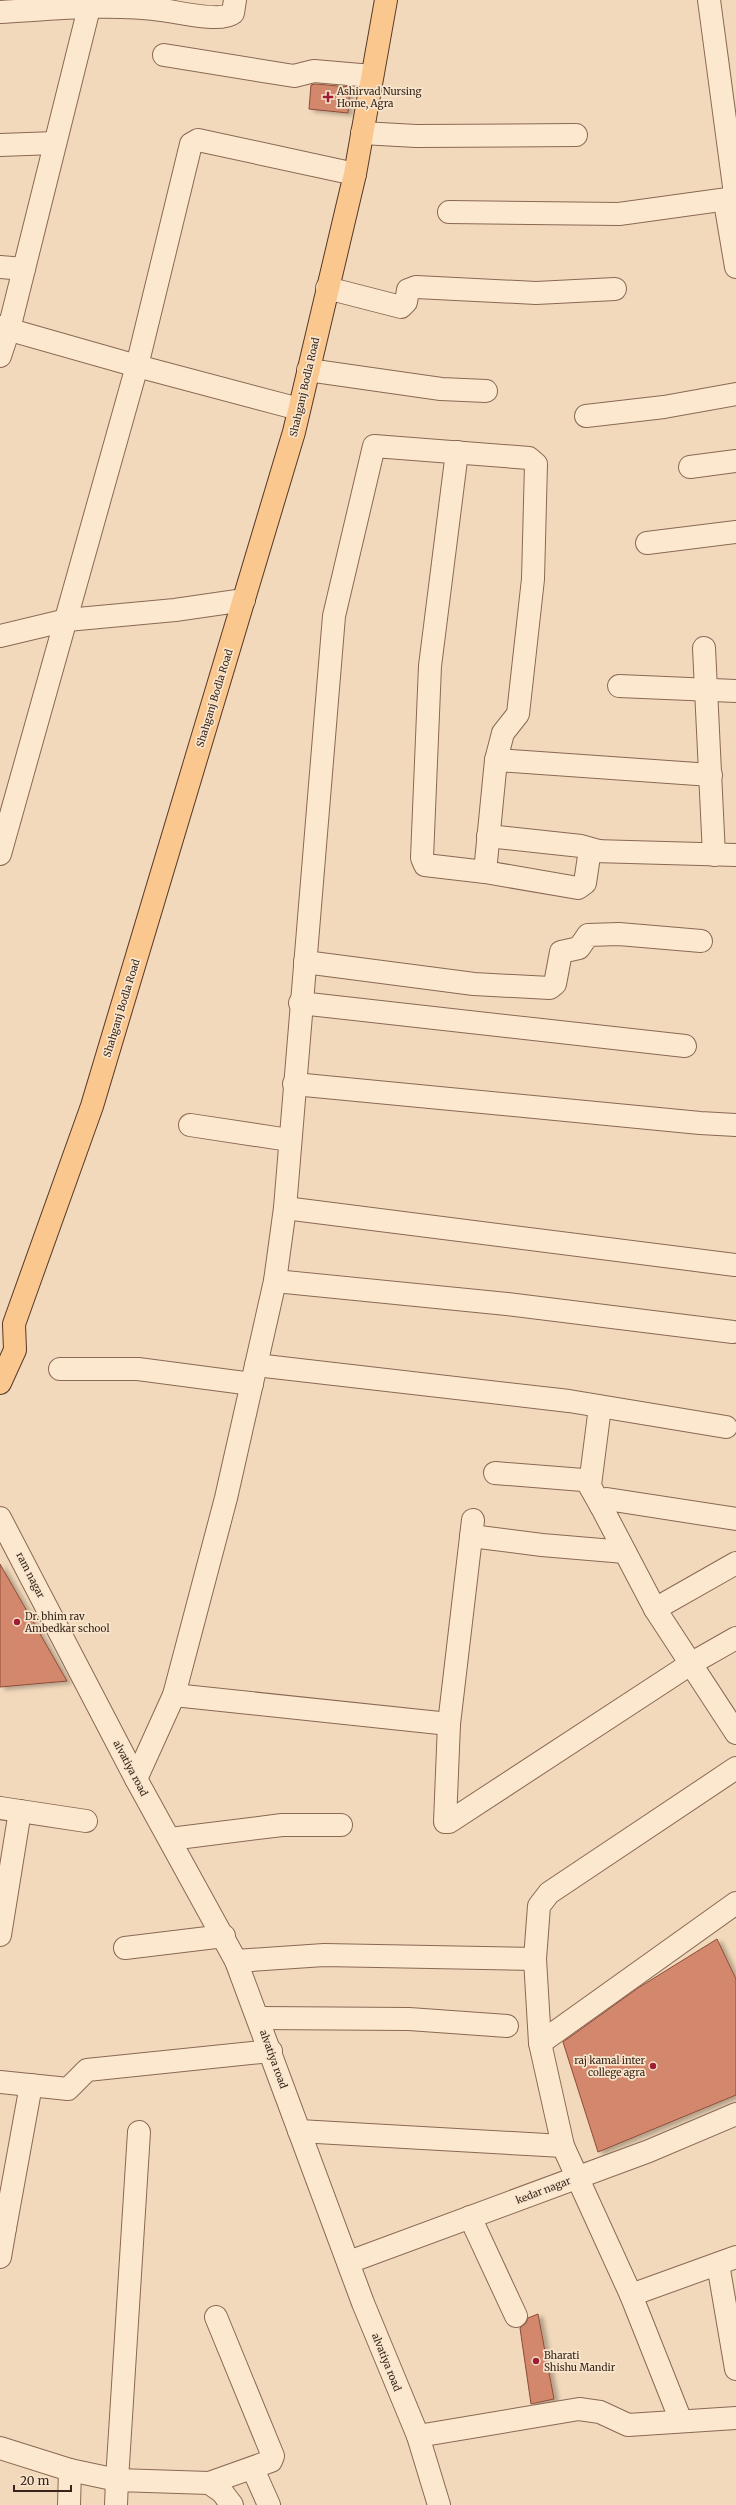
<svg xmlns="http://www.w3.org/2000/svg" width="736" height="2505" font-family="Merriweather,serif">
	<style>
		.building { fill: #d3886d; stroke: #8c4c37; filter: url(#shadow) }
		.lines { fill: none; stroke-linecap: round; stroke-linejoin: round }
		.minor-casing { stroke: #8a6854; stroke-width: 24 }
		.major-casing { stroke: #573729; stroke-width: 24 }
		.minor { stroke: #fce8cf; stroke-width: 22 }
		.major { stroke: #fac88e; stroke-width: 22 }
		.poi-dot { fill: #9f1e33; stroke: #f8e5cc; stroke-width: 1.5 }
		.labels { text-anchor: middle; stroke-width: 3.5; stroke-linejoin: round; paint-order: stroke }
		.poi-label { font-size: 10px; fill: #38241a; stroke: #f8e5cc; text-anchor: start }
		.street-label { font-size: 10px; fill: #38241a; stroke: #f8e5cc }
	</style>
	<defs>
		<filter id="shadow"><feDropShadow dx="4.5" dy="2.5" stdDeviation="2" flood-color="#0004"/></filter>
	</defs>
	<rect width="100%" height="100%" fill="#f2d9bb"/>
	<g class="building">
		<polygon points="315,84 350,87 348,113 309,109 311,85"/>
		<polygon points="0,1564 67,1681 0,1687"/>
		<polygon points="717,1939 736,1979 736,2095 598,2152 563,2042 638,1988"/>
		<polygon points="538,2314 554,2399 531,2404 520,2328 526,2323 528,2318"/>
	</g>
	<g class="lines">
		<g class="minor-casing">
			<g id="minor">
				<polyline points="709,0 735,194 733,201 726,208 736,267"/>
				<path d="M0,12C53,9 109,3 162,10C178,12 221,23 233,13L235,0"/>
				<polyline points="164,55 294,76 314,71 372,76"/>
				<polyline points="362,133 416,136 576,135"/>
				<polyline points="0,145 55,143"/>
				<polyline points="449,212 619,214 735,198"/>
				<polyline points="0,267 24,269"/>
				<polyline points="327,288 401,307 406,302 408,290 416,287 536,293 615,289"/>
				<polyline points="0,327 137,366 299,409"/>
				<polyline points="0,356 9,329 89,8"/>
				<polyline points="308,370 441,389 486,391"/>
				<polyline points="586,416 664,407 736,394"/>
				<polyline points="457,452 430,666 422,858 425,865 485,872 578,888 585,883 589,856 594,851 736,855"/>
				<polyline points="690,467 736,461"/>
				<polyline points="647,543 736,532"/>
				<polyline points="0,636 67,620 175,610 244,600"/>
				<polyline points="704,648 714,855"/>
				<polyline points="619,686 736,691"/>
				<polyline points="496,760 711,775"/>
				<polyline points="488,836 581,846 599,851"/>
				<polyline points="0,854 137,366 191,144 198,140 355,174"/>
				<polyline points="305,962 474,984 550,988 555,984 561,952 579,948 588,935 619,934 701,941"/>
				<polyline points="300,1003 685,1046"/>
				<polyline points="294,1084 700,1123 736,1125"/>
				<polyline points="190,1125 289,1140"/>
				<polyline points="285,1208 735,1265"/>
				<polyline points="275,1281 507,1304 733,1332"/>
				<polyline points="256,1365 569,1401 726,1427"/>
				<polyline points="60,1369 138,1369 252,1384"/>
				<polyline points="495,1473 583,1480 588,1483 601,1506"/>
				<polyline points="590,1485 600,1407"/>
				<polyline points="0,1518 136,1779 236,1961 363,2303 418,2436 439,2505"/>
				<polyline points="736,1519 607,1499 603,1501 601,1506 655,1609 736,1733"/>
				<polyline points="473,1520 449,1724 445,1822 449,1822 692,1663 736,1638"/>
				<polyline points="471,1536 542,1545 625,1552"/>
				<polyline points="655,1609 736,1563"/>
				<polyline points="174,1695 449,1724"/>
				<polyline points="136,1779 174,1695 226,1498 275,1281 285,1208 334,616 374,446 529,458 536,464 533,579 518,714 503,733 496,760 485,872"/>
				<polyline points="0,1808 86,1821"/>
				<polyline points="170,1839 282,1825 341,1825"/>
				<polyline points="0,1935 20,1811"/>
				<polyline points="125,1948 224,1936"/>
				<polyline points="236,1961 324,1955 535,1959"/>
				<polyline points="259,2018 409,2019 507,2026"/>
				<polyline points="540,2043 736,1903"/>
				<polyline points="0,2082 68,2089 87,2070 271,2051"/>
				<polyline points="299,2131 563,2146"/>
				<polyline points="470,2217 516,2316"/>
				<polyline points="0,2227 5,2228 0,2257"/>
				<polyline points="5,2228 31,2085"/>
				<polyline points="349,2262 649,2151 736,2114"/>
				<polyline points="718,2264 736,2369"/>
				<polyline points="631,2295 736,2257"/>
				<polyline points="683,2420 679,2416 631,2295 563,2146 540,2043 535,1959 539,1906 549,1893 736,1768"/>
				<polyline points="418,2436 579,2409 600,2412 628,2425 736,2418"/>
				<polyline points="0,2448 70,2470 117,2480 139,2132"/>
				<polyline points="253,2469 269,2505"/>
				<polyline points="209,2483 271,2461 273,2456 216,2317"/>
				<polyline points="69,2505 70,2470"/>
				<polyline points="116,2505 117,2480 209,2483 222,2492 232,2505"/>
			</g>
		</g>
		<g class="major-casing">
			<polyline id="major" points="0,1383 15,1350 14,1324 92,1106 294,432 355,174 386,0"/>
		</g>
		<use href="#minor" class="minor"/>
		<use href="#major" class="major"/>
	</g>
	<g class="poi-dot">
		<path d="M326 91h4v4h4v4h-4v4h-4v-4h-4v-4h4z"/>
		<circle cx="17" cy="1622" r="4"/>
		<circle cx="653" cy="2066" r="4"/>
		<circle cx="536" cy="2361" r="4"/>
	</g>
	<g class="labels">
		<g class="poi-label">
			<text x="337" y="95">Ashirvad Nursing<tspan x="337" dy="12">Home, Agra</tspan></text>
			<text x="25" y="1620">Dr. bhim rav<tspan x="25" dy="12">Ambedkar school</tspan></text>
			<text x="645" y="2064" text-anchor="end">raj kamal inter<tspan x="645" dy="12">college agra</tspan></text>
			<text x="544" y="2359">Bharati<tspan x="544" dy="12">Shishu Mandir</tspan></text>
		</g>
		<g class="street-label">
			<text transform="translate(304 387) rotate(-77)" y="4">Shahganj Bodla Road</text>
			<text transform="translate(214 698) rotate(-73)" y="4">Shahganj Bodla Road</text>
			<text transform="translate(121 1008) rotate(-73)" y="4">Shahganj Bodla Road</text>
			<text transform="translate(31 1575) rotate(63)" y="4">ram nagar</text>
			<text transform="translate(131 1768) rotate(62)" y="4">alvatiya road</text>
			<text transform="translate(274 2059) rotate(70)" y="4">alvatiya road</text>
			<text transform="translate(543 2190) rotate(-21)" y="4">kedar nagar</text>
			<text transform="translate(387 2362) rotate(68)" y="4">alvatiya road</text>
		</g>
	</g>
	<path d="M14 2485v6h57v-6" fill="none" stroke="#38241a" stroke-width="2"/>
	<text x="20" y="2485" font-size="12" fill="#38241a" stroke="#f8e5cc" stroke-width="3" paint-order="stroke">20 m</text>
</svg>
